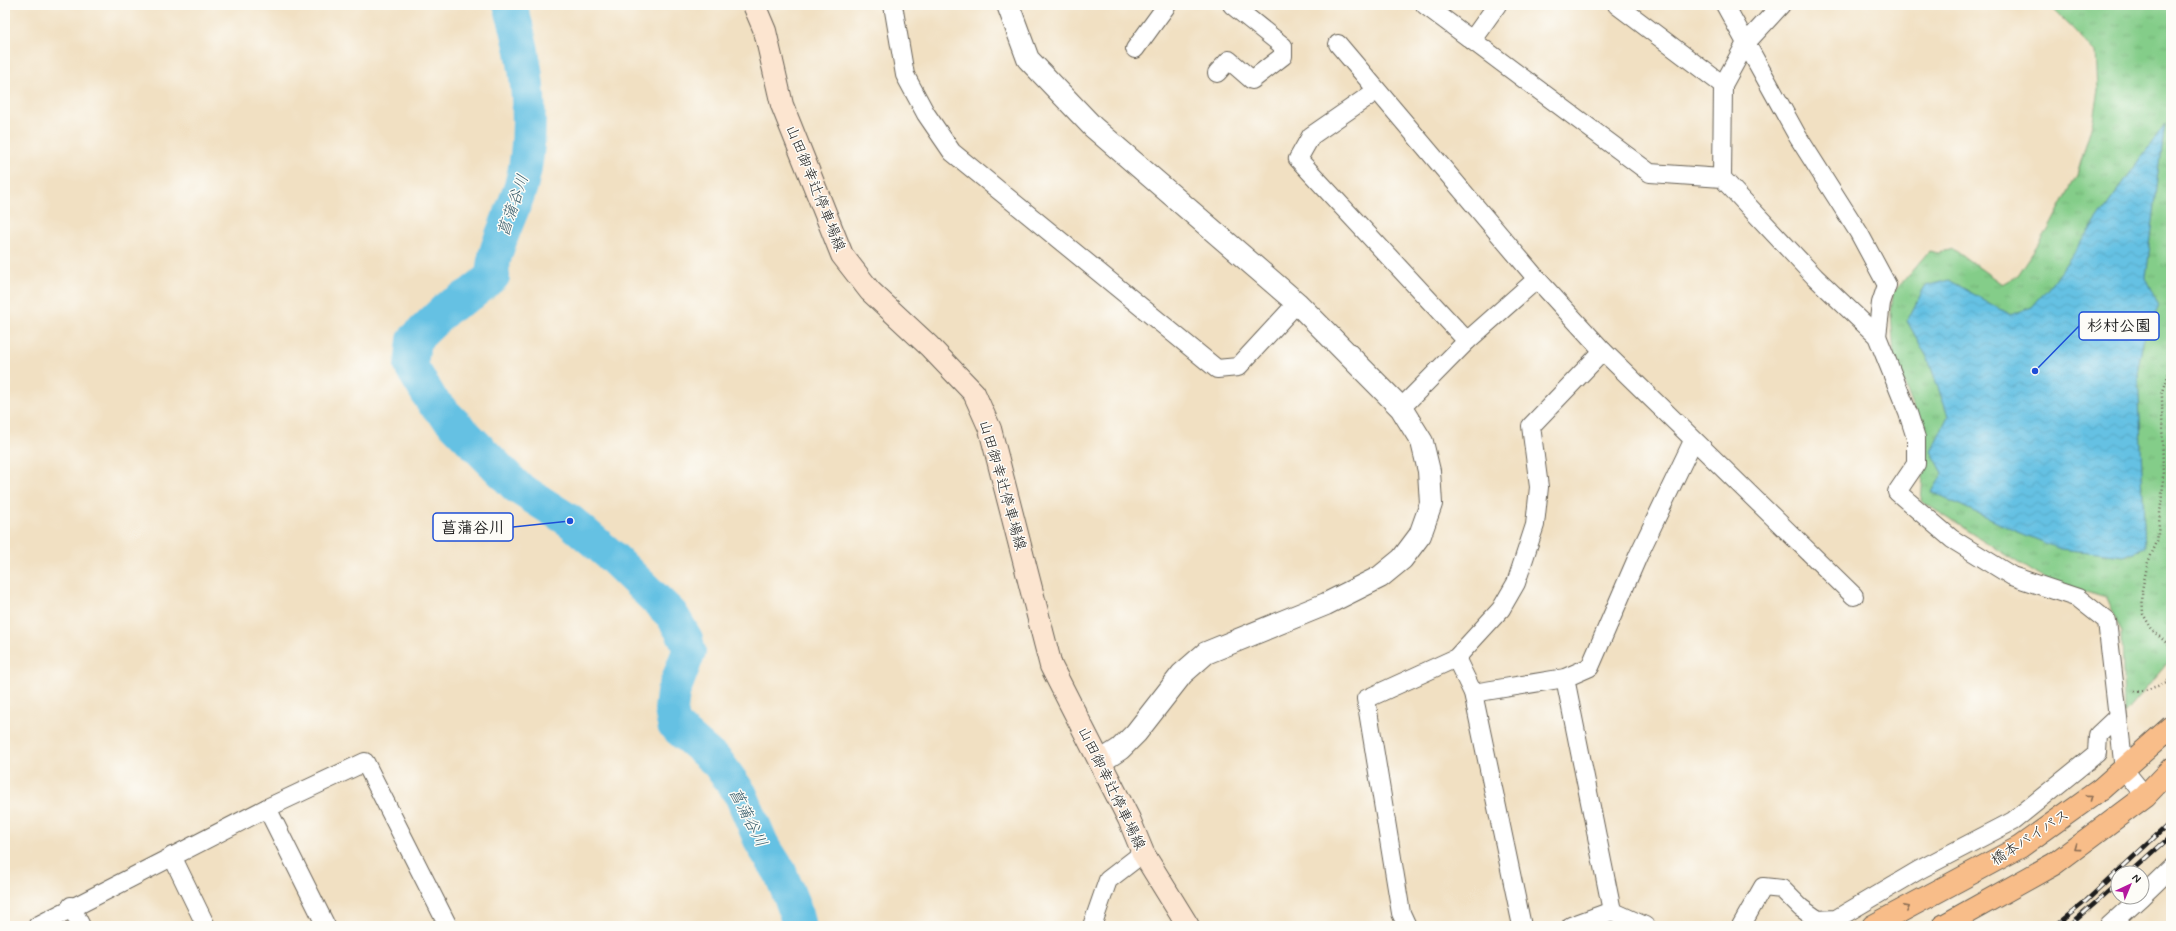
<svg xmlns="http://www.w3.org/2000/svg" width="2176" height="931" font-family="Mynerve,'Klee One',sans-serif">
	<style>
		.grass { fill: url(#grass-tufts); stroke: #507452 }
		.water { fill: url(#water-waves); stroke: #406e80 }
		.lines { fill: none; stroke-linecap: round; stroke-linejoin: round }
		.river { stroke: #65c1e3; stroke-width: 34 }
		.minor-casing { stroke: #676156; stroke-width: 20 }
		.tertiary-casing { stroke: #676156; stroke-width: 24 }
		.secondary-casing { stroke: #676156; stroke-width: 24 }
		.trunk-casing { stroke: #676156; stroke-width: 24 }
		.path { stroke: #676156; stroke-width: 2.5; stroke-dasharray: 1 3; stroke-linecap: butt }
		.minor { stroke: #fff; stroke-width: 18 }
		.tertiary { stroke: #fff; stroke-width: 22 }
		.secondary { stroke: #fce5d0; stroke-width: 22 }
		.trunk { stroke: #f8bd89; stroke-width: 22 }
		.rail-casing { stroke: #1c1c1c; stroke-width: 4.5 }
		.rail { stroke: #fdfcf7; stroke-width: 3; stroke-dasharray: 9; stroke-linecap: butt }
		.oneway { stroke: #8a6c52 }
		.labels { text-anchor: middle; stroke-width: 3; stroke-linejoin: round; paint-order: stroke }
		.street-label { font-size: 15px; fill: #1c1c1c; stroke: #fdfcf7 }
		.water-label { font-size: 16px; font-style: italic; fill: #395e6c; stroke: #fdfcf7 }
		.leader { fill: none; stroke: #1d4ed8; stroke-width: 1.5 }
		.callout-dot { fill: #1d4ed8; stroke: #fdfcf7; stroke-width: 1.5 }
		.callout { fill: #fdfcf7; stroke: #1d4ed8; stroke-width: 1.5 }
		.callout-label { font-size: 16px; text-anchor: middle; font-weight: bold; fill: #1c1c1c }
	</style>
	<defs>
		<pattern id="grass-tufts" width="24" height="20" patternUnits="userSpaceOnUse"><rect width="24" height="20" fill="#84cd89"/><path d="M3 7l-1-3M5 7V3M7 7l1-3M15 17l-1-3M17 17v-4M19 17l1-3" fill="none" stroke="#71af76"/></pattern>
		<pattern id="water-waves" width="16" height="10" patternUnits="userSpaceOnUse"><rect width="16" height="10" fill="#65c1e3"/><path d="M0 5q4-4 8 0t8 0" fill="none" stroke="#57a5c2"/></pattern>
	</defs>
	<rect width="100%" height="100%" fill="#fdfcf7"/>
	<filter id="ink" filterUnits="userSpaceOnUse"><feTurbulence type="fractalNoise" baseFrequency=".025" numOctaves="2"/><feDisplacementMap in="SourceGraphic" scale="8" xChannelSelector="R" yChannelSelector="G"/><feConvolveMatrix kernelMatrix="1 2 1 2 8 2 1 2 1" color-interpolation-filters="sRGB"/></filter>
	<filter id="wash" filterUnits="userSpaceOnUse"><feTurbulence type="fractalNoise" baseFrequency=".012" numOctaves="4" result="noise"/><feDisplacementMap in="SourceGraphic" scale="16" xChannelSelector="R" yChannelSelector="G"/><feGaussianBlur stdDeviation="0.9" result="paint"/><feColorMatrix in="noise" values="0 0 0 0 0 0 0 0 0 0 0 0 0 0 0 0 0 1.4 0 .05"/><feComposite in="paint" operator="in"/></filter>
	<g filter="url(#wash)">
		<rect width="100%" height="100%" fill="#f1e0c2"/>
		<polygon class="grass" points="2049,5 2171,5 2171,659 2124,714 2122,633 2106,598 2048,581 1921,501 1926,439 1894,358 1891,313 1893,293 1929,251 1938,253 1953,249 2002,284 2018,275 2048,230 2077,175 2093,120 2098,90 2096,52"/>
		<polygon class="water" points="2165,124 2146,278 2159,306 2143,342 2138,368 2145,548 2124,556 2060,549 2011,529 1932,492 1943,473 1931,451 1948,416 1928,359 1907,321 1925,286 1949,280 2010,315 2032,307 2050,286"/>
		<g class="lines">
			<path class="river" d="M510,5C528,59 536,131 521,186C515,207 489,257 493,276L471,294L447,308L414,340L411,366L432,401L517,487L570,521L609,554L672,615L686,639L689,651L673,693L671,710L674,725L718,763L741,795L762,844L780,872L794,907L799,926"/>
		</g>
	</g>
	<g filter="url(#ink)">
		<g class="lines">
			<g class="minor-casing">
				<g id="minor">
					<polyline points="893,5 905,75 926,114 952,152 1217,369 1238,367 1297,303"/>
					<polyline points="1425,5 1650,173 1722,178 1815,277 1877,336 1908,413 1916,438 1916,464 1897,492 1952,539 2012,576 2078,598 2107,621 2124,770 2145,796"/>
					<polyline points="1617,5 1723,85"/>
					<polyline points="1725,5 1798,137 1859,233 1887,285 1881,303 1877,336"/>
					<polyline points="1472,40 1497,5"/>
					<polyline points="1338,44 1537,279 1603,351 1854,596"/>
					<polyline points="1135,49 1167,5"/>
					<polyline points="1217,73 1229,60 1252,80 1283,56 1283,46 1232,5"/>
					<polyline points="1376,91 1311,136 1298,159 1467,341"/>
					<polyline points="1722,178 1723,85 1746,43 1781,5"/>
					<polyline points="1401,408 1467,341 1537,279"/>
					<polyline points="1456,658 1473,693 1522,926"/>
					<polyline points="1565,678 1612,911"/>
					<polyline points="1473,693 1565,678 1590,667 1638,556 1693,441"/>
					<polyline points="267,808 326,926"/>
					<polyline points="172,856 206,926"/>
					<polyline points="2142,896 2171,868"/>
					<polyline points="71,906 81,926"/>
					<polyline points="37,926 267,808 365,762 448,926"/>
					<polyline points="1092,926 1108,880 1143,853"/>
					<polyline points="1407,926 1401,913 1366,699 1456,658 1501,609 1516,583 1535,525 1539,487 1531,426 1603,351"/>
					<polyline points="1571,926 1612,911 1645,926"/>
					<polyline points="1741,926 1763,887 1782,889 1801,908 1818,920 1836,919 1919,870 2013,821 2097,753 2098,735 2117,717"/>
					<polyline points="2109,926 2141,897"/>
				</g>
			</g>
			<g class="tertiary-casing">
				<polyline id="tertiary" points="1008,5 1028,59 1093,127 1297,303 1401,408 1422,442 1429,471 1431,504 1420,535 1402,559 1380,577 1326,604 1206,653 1182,674 1136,733 1120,749 1100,762"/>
			</g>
			<g class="secondary-casing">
				<polyline id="secondary" points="754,5 765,31 782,105 842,255 870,291 929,346 974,393 990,429 1051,666 1129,819 1143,853 1188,926"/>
			</g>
			<g class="trunk-casing">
				<g id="trunk">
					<polyline points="1873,926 2020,847 2101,789 2171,727"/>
					<polyline points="1943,926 2054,864 2145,796 2171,769"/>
				</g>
			</g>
			<g class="path">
				<polyline points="2171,366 2162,395 2163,485 2157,542 2148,562 2142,590 2143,614 2153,631 2169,645 2171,652"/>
				<polyline points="2134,691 2145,690 2167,683 2171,674"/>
			</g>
			<use href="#minor" class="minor"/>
			<use href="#tertiary" class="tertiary"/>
			<use href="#secondary" class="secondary"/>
			<use href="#trunk" class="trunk"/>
			<g class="rail-casing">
				<g id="rail">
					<polyline points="2130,873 2171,836"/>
					<polyline points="2055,926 2086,901 2171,822"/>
					<polyline points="2069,926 2118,883"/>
				</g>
			</g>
			<use href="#rail" class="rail"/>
		</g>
		<defs><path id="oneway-chevron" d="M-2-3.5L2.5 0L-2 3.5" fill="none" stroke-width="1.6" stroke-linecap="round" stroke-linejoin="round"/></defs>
		<g class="oneway">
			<use href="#oneway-chevron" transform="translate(2090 797) rotate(-36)"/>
			<use href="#oneway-chevron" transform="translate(2077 848) rotate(144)"/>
			<use href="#oneway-chevron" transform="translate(1907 908) rotate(-28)"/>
		</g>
	</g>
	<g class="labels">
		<g class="street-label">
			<text transform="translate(816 188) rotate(68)" y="5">山田御幸辻停車場線</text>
			<text transform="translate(1003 485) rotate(74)" y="5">山田御幸辻停車場線</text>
			<text transform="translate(1112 788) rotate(64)" y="5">山田御幸辻停車場線</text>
			<text transform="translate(2030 837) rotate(-33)" y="5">橋本バイパス</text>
		</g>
		<g class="water-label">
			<text transform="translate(512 205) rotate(-71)" y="6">菖蒲谷川</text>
			<text transform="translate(749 817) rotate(63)" y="6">菖蒲谷川</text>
		</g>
	</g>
	<path class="leader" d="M2035 371L2079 326M570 521L513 527"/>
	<g class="callout-dot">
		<circle cx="2035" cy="371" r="4"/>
		<circle cx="570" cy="521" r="4"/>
	</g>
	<g class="callout">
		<rect x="2079" y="312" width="80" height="28" rx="4"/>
		<rect x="433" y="513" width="80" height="28" rx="4"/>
	</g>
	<g class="callout-label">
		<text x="2119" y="331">杉村公園</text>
		<text x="473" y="533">菖蒲谷川</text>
	</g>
	<rect width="2176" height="931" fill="none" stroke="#fdfcf7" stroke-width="20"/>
	<g transform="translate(2130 885) rotate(44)"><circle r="19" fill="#fdfcf7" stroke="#a3a29f"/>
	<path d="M0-3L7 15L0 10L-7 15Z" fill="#b5179e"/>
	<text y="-6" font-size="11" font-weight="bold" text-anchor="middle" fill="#1c1c1c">N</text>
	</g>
</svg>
